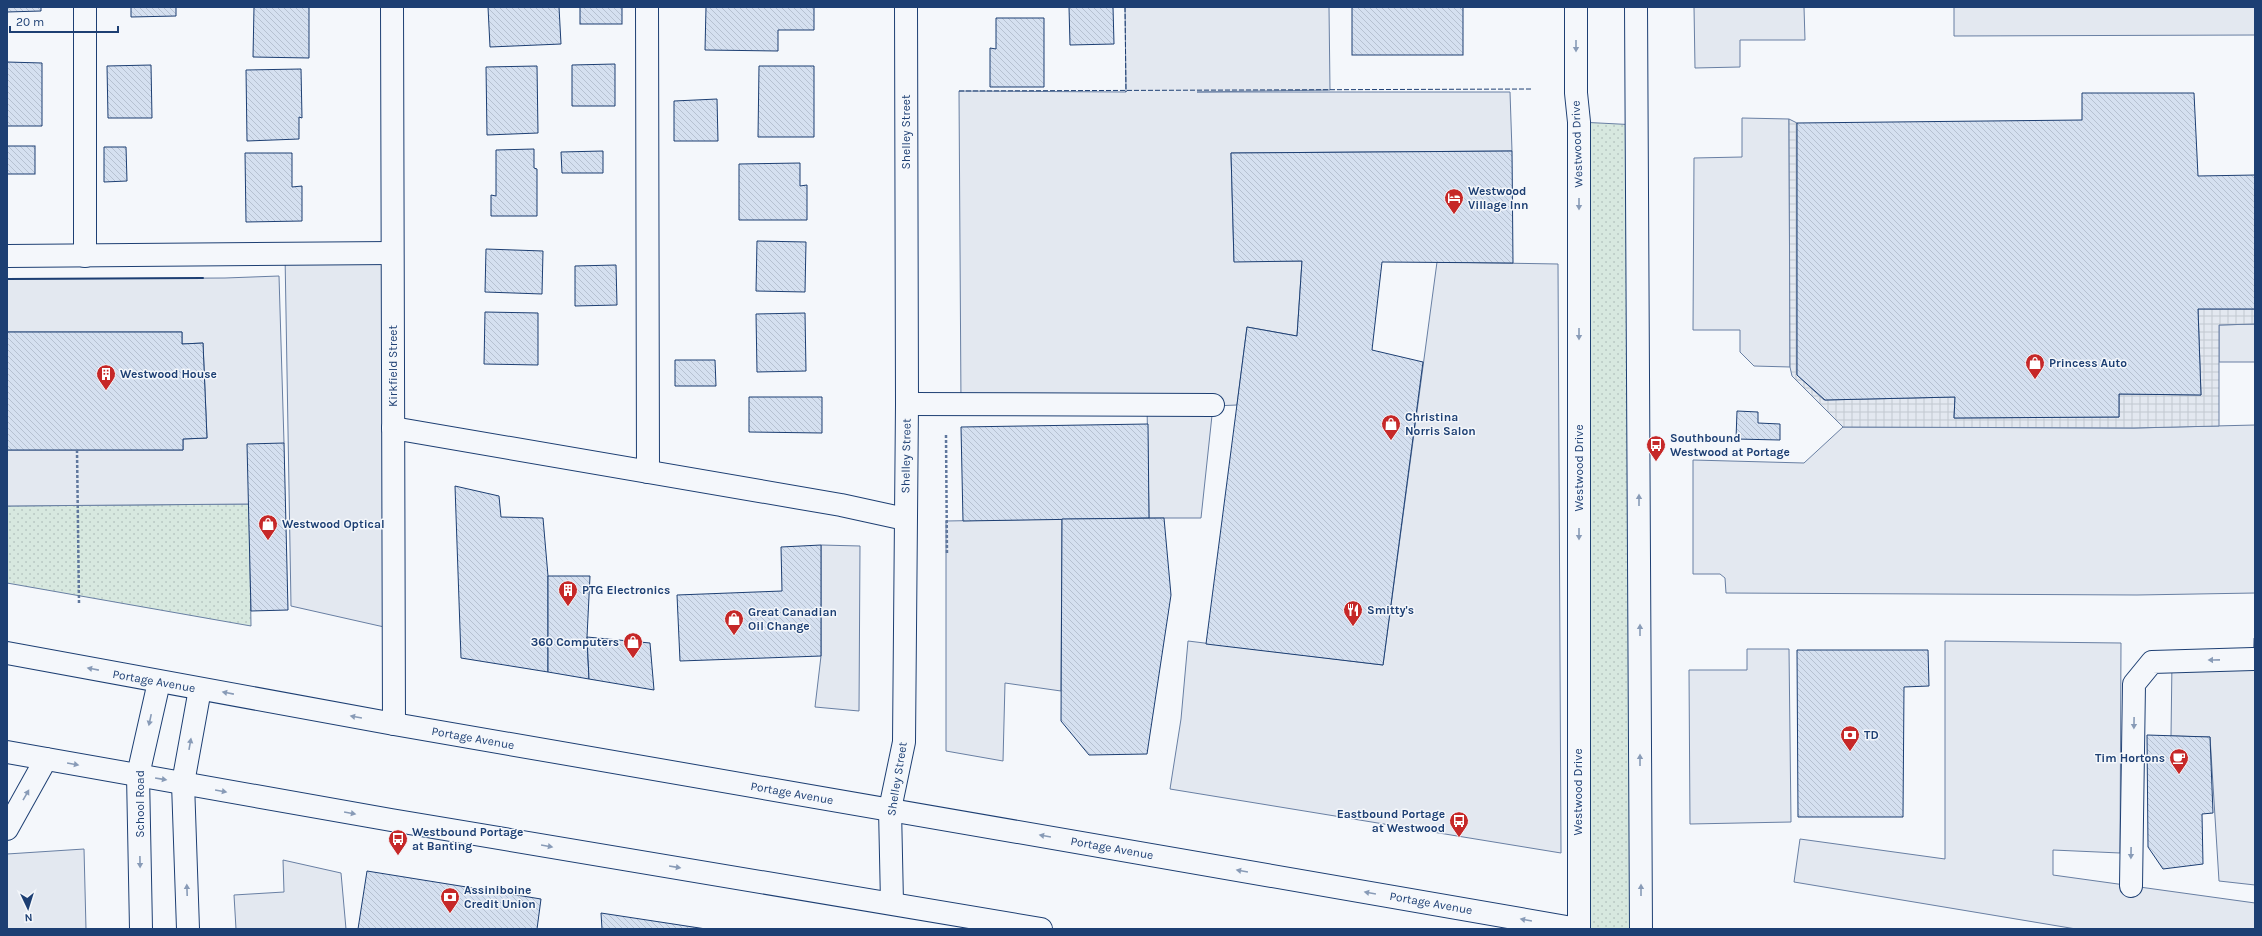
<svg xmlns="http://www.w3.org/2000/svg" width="2262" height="936" font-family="Karla,sans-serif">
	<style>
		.grass { fill: url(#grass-dots); stroke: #687fa3 }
		.parking { fill: #e3e8f0; stroke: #687fa3 }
		.plaza { fill: url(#plaza-grid); stroke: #687fa3 }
		.building { fill: url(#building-back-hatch); stroke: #1d3f73 }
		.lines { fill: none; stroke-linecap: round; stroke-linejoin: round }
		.minor-casing { stroke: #1d3f73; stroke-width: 24 }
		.highway-casing { stroke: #1d3f73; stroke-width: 24 }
		.path { stroke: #5e769c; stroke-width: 2.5; stroke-dasharray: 3 2; stroke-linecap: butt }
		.minor { stroke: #f4f7fb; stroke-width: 22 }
		.highway { stroke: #f4f7fb; stroke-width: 22 }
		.fence { stroke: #1d3f73; stroke-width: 1; stroke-dasharray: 5 2; stroke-linecap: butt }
		.wall { stroke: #1d3f73; stroke-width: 2 }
		.oneway { fill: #889bb7 }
		.labels { text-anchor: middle; stroke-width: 3; stroke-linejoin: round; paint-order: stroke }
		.street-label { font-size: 12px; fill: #1d3f73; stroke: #f4f7fb }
		.poi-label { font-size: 12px; font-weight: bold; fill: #1d3f73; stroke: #f4f7fb; text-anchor: start }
	</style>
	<defs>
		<pattern id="grass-dots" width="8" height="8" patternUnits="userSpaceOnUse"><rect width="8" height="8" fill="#d7e8df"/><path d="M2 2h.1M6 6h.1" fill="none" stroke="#b8c8c3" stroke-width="1.8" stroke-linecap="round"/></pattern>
		<pattern id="plaza-grid" width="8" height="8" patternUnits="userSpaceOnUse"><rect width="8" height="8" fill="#e3e8f0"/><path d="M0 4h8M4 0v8" fill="none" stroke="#c2c8d1"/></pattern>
		<pattern id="building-back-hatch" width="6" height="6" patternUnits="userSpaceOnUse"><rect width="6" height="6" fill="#d5e0f0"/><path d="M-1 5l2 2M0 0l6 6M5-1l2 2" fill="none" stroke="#b6c1d1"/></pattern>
	</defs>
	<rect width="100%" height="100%" fill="#f4f7fb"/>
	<g class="grass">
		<polygon points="1579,122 1638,125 1641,929 1579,929"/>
		<polygon points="249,504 251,626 7,583 7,506"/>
	</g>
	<g class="parking">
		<polygon points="1125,7 1329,7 1330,90 1197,92 1510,92 1512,151 1231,153 1234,261 1302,261 1297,336 1247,327 1237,405 1213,406 1201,518 1149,518 1147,405 961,405 959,91 1126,92"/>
		<polygon points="1694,7 1804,7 1805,40 1740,40 1740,67 1695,68"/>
		<polygon points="1954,7 2255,7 2255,35 1954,36"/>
		<polygon points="1742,118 1789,119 1790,367 1754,366 1740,352 1740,330 1693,330 1694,158 1742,157"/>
		<polygon points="392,253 393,629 291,606 285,254"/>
		<polygon points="1437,262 1558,264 1561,853 1170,789 1181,719 1188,641 1383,665"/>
		<polygon points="279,276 284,443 249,504 7,506 7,450 183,450 183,439 207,438 203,343 182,344 182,332 7,332 7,279 225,278"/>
		<polygon points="2255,324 2255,362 2219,362 2219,325"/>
		<polygon points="2255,425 2255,593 2137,595 1726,593 1725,578 1720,574 1693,574 1693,460 1804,463 1843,427 2134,428"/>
		<polygon points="1062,519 1061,691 1005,683 1003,761 946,751 946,521"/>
		<polygon points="821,545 860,546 859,711 815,707 821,656"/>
		<polygon points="2254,638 2255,638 2255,885 2219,881 2210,737 2171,736 2172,661 2253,659"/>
		<polygon points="1945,641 2121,643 2120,853 2053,850 2053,875 2255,903 2255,929 2076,929 1794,882 1800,839 1945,859"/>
		<polygon points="1747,649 1789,649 1791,822 1690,824 1689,670 1747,670"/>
		<polygon points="84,849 86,929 7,929 7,854"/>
		<polygon points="283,860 341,873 346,929 236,929 234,895 284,892"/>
	</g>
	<polygon class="plaza" points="1789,119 1797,123 1797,375 1824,400 1955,397 1954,418 2119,417 2119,394 2201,395 2198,309 2255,309 2255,324 2219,325 2219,426 2134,428 1843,427 1792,376 1790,367"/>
	<g class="building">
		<polygon points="7,7 41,7 41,11 7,12"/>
		<polygon points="131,7 176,7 176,16 131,17"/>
		<polygon points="254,7 309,7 309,58 253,57"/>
		<polygon points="488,7 559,7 561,44 490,47"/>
		<rect x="580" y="7" width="42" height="17"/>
		<polygon points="706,7 814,7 814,30 778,30 778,51 705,50"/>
		<polygon points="1069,7 1113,7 1114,44 1070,45"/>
		<rect x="1352" y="7" width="111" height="48"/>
		<polygon points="996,18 1044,18 1044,87 990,87 990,48 996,49"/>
		<polygon points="7,62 42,63 42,126 7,126"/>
		<polygon points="615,64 615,106 572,106 572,65"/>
		<polygon points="151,65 152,118 108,118 107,66"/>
		<polygon points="537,66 538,133 487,135 486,67"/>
		<polygon points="759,66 814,66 814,137 758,137"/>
		<polygon points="301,69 302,118 299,117 299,139 247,141 246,70"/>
		<polygon points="2082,93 2194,93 2198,176 2255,175 2255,309 2198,309 2201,395 2119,394 2119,417 1954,418 1955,397 1825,400 1797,375 1797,123 2082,120"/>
		<polygon points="717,99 718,141 674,141 674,101"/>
		<rect x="7" y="146" width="28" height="28"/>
		<polygon points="104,147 126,147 127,181 104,182"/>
		<polygon points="534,149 534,168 537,169 537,216 491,216 491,195 496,196 496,150"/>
		<polygon points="603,151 603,173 562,173 561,152"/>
		<polygon points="1512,151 1513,263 1382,262 1372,350 1423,362 1383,665 1206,644 1247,327 1297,336 1302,261 1234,262 1231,153"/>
		<polygon points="245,153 292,153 292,187 302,186 302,221 246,222"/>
		<polygon points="800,163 800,186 807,185 807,220 739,220 739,164"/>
		<polygon points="757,241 806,242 805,292 756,291"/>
		<polygon points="486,249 543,251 542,294 485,292"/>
		<polygon points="616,265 617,305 575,306 575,266"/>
		<polygon points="485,312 538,313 538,365 484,364"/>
		<polygon points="805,313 806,371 757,372 756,314"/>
		<polygon points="7,332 182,332 182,344 203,343 207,438 183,439 183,450 7,450"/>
		<polygon points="675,360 715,360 716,386 675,386"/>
		<polygon points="749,397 822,397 822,433 749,432"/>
		<polygon points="1737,411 1758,412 1758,423 1780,424 1780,440 1736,439"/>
		<polygon points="1148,424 1149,518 963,521 961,427"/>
		<polygon points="284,443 288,610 251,611 247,444"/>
		<polygon points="455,486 499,496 501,517 543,518 548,576 548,672 461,658"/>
		<polygon points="1164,518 1171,595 1147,754 1089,755 1061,721 1062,519"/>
		<polygon points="821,545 821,656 680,661 677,595 782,591 781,547"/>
		<polygon points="548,576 590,576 587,637 589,679 548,672"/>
		<polygon points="587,637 650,643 654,690 589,679"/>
		<polygon points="1797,650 1928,650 1929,686 1904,687 1903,817 1798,817"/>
		<polygon points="2147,735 2210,737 2213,813 2202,814 2203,864 2163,869 2148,847"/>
		<polygon points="367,871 541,899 537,929 358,929"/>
		<polygon points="601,913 706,929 602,929"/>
	</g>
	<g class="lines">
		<g class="minor-casing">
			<g id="minor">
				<polyline points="392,7 394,724"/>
				<polyline points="647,7 648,472"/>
				<polyline points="1576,7 1576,93 1579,122 1579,929"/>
				<polyline points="1636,7 1641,929"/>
				<polyline points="7,256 392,253"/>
				<polyline points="85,256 85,7"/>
				<polyline points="907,404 1213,405"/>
				<polyline points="393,428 841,505 905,519"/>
				<polyline points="7,829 46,759"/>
				<polyline points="2131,886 2134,684 2152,662 2253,659"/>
				<polyline points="892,903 890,809 904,742 907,404 906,7"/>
				<polyline points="141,929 138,775 159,682"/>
				<polyline points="188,929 183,783 200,689"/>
			</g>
		</g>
		<g class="highway-casing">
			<g id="highway">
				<polyline points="7,653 394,724 1578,929"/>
				<polyline points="7,752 391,820 1041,929"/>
			</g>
		</g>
		<g class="path">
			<polyline points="946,435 947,555"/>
			<polyline points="77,450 79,603"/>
		</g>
		<use href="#minor" class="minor"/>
		<use href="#highway" class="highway"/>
		<g class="fence">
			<polyline points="1125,7 1126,92"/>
			<polyline points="959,91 1532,89"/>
		</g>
		<polyline class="wall" points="7,279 203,278"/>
	</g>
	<defs><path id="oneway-solid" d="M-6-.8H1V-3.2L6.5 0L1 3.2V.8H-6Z"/></defs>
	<g class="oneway">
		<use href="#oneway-solid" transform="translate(1576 46) rotate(90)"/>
		<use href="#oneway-solid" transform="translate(1579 204) rotate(90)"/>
		<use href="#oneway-solid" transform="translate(1579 334) rotate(90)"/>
		<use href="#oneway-solid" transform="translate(1639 500) rotate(-90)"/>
		<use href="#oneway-solid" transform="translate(1579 534) rotate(90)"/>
		<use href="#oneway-solid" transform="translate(1640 630) rotate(-90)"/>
		<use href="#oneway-solid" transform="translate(2214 660) rotate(179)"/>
		<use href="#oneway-solid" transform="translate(93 669) rotate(-169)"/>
		<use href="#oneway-solid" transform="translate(228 693) rotate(-169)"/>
		<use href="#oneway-solid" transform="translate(356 717) rotate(-170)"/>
		<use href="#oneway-solid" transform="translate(150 720) rotate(102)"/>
		<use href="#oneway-solid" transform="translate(2134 723) rotate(91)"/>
		<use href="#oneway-solid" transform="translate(190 744) rotate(-80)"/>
		<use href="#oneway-solid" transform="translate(1640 760) rotate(-90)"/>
		<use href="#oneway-solid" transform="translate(73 764) rotate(10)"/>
		<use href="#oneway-solid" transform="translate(161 779) rotate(9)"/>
		<use href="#oneway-solid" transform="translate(221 791) rotate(10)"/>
		<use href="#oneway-solid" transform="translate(26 795) rotate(-60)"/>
		<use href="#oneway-solid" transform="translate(350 813) rotate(10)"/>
		<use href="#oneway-solid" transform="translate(1045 836) rotate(-170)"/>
		<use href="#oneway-solid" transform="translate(547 846) rotate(10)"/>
		<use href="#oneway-solid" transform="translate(2131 853) rotate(91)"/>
		<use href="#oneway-solid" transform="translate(140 862) rotate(89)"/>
		<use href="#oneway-solid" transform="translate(675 867) rotate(9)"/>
		<use href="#oneway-solid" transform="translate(1242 871) rotate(-170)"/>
		<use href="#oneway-solid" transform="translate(187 890) rotate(-92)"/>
		<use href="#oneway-solid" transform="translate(1641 890) rotate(-90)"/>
		<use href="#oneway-solid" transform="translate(1370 893) rotate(-170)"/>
		<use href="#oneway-solid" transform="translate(1526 920) rotate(-170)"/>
	</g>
	<defs>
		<g id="hotel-pin" transform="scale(1)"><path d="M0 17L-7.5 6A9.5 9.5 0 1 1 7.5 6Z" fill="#c62828" stroke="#f4f7fb"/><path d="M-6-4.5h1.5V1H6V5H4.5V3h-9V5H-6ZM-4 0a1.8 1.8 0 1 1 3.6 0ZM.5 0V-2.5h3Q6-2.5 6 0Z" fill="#fff"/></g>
		<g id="shop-pin" transform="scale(1)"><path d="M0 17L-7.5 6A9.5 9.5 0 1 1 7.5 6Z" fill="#c62828" stroke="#f4f7fb"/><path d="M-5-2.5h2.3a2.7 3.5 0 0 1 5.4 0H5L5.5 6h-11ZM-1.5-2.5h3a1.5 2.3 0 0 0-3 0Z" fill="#fff"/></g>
		<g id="building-pin" transform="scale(1)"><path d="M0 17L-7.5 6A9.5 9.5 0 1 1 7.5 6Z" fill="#c62828" stroke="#f4f7fb"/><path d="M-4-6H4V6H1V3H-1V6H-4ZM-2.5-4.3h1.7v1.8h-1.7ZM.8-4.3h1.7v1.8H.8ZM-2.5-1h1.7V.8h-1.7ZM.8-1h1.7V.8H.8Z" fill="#fff"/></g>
		<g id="bus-pin" transform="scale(1)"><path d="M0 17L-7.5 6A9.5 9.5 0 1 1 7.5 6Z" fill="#c62828" stroke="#f4f7fb"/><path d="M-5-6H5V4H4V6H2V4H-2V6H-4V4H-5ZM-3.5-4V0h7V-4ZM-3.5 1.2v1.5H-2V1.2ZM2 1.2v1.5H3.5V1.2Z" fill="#fff"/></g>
		<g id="restaurant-pin" transform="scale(1)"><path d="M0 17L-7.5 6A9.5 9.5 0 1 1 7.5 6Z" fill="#c62828" stroke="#f4f7fb"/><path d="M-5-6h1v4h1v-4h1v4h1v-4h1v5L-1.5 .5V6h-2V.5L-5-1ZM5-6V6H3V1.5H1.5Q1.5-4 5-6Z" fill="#fff"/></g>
		<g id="bank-pin" transform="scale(1)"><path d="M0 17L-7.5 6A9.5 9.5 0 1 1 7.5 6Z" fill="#c62828" stroke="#f4f7fb"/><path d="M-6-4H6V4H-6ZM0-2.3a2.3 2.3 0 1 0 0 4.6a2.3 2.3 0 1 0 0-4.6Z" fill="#fff"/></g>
		<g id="cafe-pin" transform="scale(1)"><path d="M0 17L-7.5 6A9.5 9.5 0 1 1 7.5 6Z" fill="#c62828" stroke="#f4f7fb"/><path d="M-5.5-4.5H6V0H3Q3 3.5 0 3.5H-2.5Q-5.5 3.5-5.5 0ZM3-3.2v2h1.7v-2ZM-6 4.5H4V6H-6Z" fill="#fff"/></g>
	</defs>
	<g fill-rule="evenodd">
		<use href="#hotel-pin" x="1454" y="198"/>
		<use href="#shop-pin" x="2035" y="363"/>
		<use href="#building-pin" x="106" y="374"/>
		<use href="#shop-pin" x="1391" y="424"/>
		<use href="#bus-pin" x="1656" y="445"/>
		<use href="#shop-pin" x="268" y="524"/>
		<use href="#building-pin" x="568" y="590"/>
		<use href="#restaurant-pin" x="1353" y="610"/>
		<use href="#shop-pin" x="734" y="619"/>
		<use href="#shop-pin" x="633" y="642"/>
		<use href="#bank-pin" x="1850" y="735"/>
		<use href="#cafe-pin" x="2179" y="758"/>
		<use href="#bus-pin" x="1459" y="821"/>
		<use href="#bus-pin" x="398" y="839"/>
		<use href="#bank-pin" x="450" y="897"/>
	</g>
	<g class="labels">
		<g class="street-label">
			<text transform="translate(906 132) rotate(-90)" y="4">Shelley Street</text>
			<text transform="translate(1577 144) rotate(-92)" y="4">Westwood Drive</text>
			<text transform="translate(393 366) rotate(-90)" y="4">Kirkfield Street</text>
			<text transform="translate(906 456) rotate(-89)" y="4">Shelley Street</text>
			<text transform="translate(1579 468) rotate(-90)" y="4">Westwood Drive</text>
			<text transform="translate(154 681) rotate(10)" y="4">Portage Avenue</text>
			<text transform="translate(473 738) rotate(10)" y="4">Portage Avenue</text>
			<text transform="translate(897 779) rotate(-81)" y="4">Shelley Street</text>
			<text transform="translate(1578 792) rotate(-90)" y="4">Westwood Drive</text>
			<text transform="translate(792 793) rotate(10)" y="4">Portage Avenue</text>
			<text transform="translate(140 804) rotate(-90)" y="4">School Road</text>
			<text transform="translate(1112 848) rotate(10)" y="4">Portage Avenue</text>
			<text transform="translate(1431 903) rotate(10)" y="4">Portage Avenue</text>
		</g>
		<g class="poi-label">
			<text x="1468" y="195">Westwood<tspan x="1468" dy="14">Village Inn</tspan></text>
			<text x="2049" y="367">Princess Auto</text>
			<text x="120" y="378">Westwood House</text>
			<text x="1405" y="421">Christina<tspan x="1405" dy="14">Norris Salon</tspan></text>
			<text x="1670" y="442">Southbound<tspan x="1670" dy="14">Westwood at Portage</tspan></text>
			<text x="282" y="528">Westwood Optical</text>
			<text x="582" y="594">PTG Electronics</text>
			<text x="1367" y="614">Smitty's</text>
			<text x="748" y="616">Great Canadian<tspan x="748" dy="14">Oil Change</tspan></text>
			<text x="619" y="646" text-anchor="end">360 Computers</text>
			<text x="1864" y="739">TD</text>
			<text x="2165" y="762" text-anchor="end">Tim Hortons</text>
			<text x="1445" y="818" text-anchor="end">Eastbound Portage<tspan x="1445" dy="14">at Westwood</tspan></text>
			<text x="412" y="836">Westbound Portage<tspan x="412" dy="14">at Banting</tspan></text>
			<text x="464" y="894">Assiniboine<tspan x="464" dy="14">Credit Union</tspan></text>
		</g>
	</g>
	<rect width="2262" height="936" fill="none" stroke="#1d3f73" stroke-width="16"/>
	<g transform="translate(28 908) rotate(176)" stroke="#f4f7fb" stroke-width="3" paint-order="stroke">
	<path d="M0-3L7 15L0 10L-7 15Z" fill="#1d3f73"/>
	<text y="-6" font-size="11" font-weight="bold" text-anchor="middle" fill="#1d3f73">N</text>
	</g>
	<path d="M10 26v6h108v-6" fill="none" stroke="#1d3f73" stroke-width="2"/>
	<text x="16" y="26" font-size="12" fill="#1d3f73" stroke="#f4f7fb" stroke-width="3" paint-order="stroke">20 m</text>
</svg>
